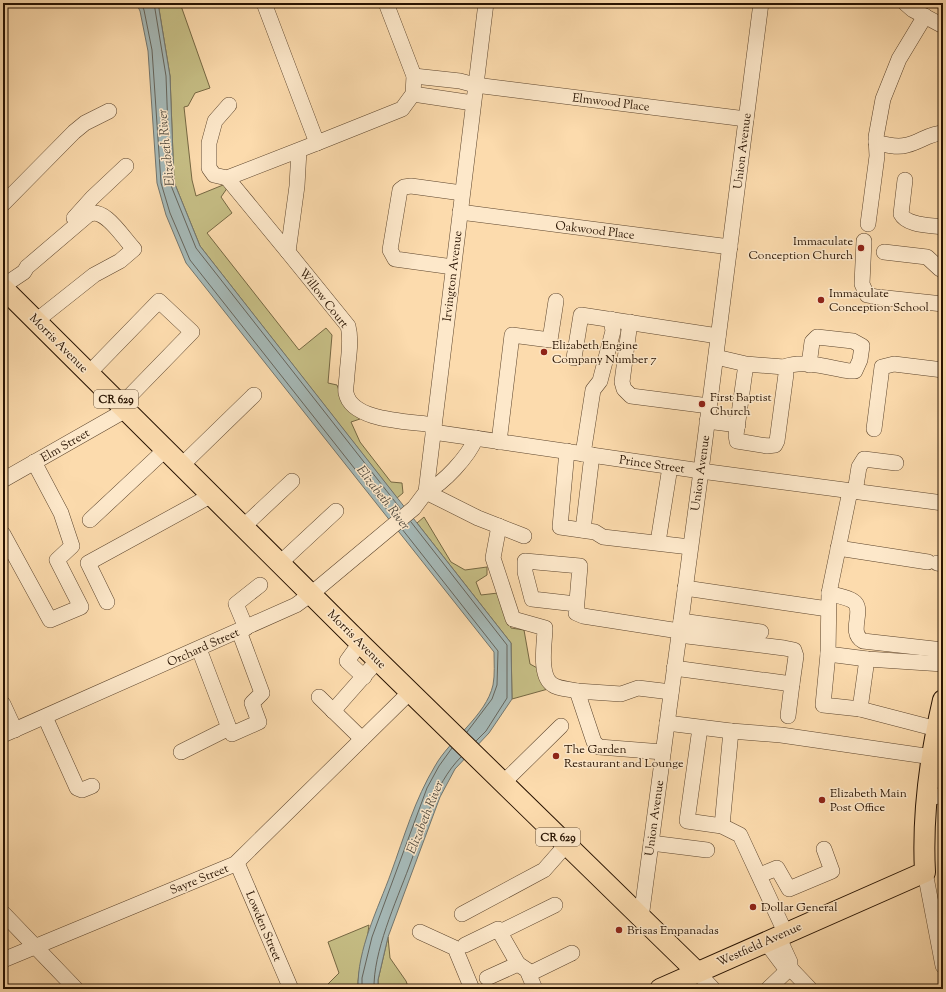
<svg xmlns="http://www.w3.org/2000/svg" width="946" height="992" font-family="'Sorts Mill Goudy',serif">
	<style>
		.green { fill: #c6be85; stroke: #766843 }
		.water { fill: #a5b8b6; stroke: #73766e }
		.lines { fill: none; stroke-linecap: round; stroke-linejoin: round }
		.shore { stroke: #66655c; stroke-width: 1 }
		.minor-casing { stroke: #5c442c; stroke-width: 16 }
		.major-casing { stroke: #271201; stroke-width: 22 }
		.minor { stroke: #fde8ca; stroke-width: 15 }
		.major { stroke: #fcdbad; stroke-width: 20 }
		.poi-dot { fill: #8f2418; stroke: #fde8ca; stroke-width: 1.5 }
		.labels { text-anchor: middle; stroke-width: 3; stroke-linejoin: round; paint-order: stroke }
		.shield { fill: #fde8ca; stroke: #67523d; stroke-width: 1 }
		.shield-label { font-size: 11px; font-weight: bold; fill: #271201 }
		.street-label { font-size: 12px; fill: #271201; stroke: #fde8ca }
		.poi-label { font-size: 12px; fill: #271201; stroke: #fde8ca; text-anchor: start }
		.water-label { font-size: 13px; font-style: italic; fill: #534c40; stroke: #fde8ca }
	</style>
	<rect width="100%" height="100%" fill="#fcdbad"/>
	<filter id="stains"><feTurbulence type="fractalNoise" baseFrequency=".005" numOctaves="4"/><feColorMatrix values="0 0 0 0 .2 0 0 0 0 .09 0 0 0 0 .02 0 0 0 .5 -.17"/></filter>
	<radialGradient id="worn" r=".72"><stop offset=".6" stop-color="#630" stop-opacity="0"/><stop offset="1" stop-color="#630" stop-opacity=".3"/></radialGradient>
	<g class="green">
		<polygon points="158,3 180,3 210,88 195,93 188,106 184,107 192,180 196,196 223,185 228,187 221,197 232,213 207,233 299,350 326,328 332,335 328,383 337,385 345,407 360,419 351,422 360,442 391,482 402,483 403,493 397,498 200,246 174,182 170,76"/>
		<polygon points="424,517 451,562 465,570 487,567 487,575 476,582 481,595 498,593 511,628 524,630 530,664 539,669 548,689 512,699 511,643 417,523"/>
		<path d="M369,925C367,947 357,967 358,989H330L327,985L339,973L328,942Z"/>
		<polygon points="388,937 390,958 406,981 409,989 378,989 378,980"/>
	</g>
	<path class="water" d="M136,3H158L170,76L174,182L200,246L511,643L512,699L489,733L455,769L440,797L388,937L378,980V989H358C357,949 378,909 391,873C404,837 415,799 435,766C450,739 486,716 493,685C495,675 494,662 494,652L186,263L166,215L157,183L148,51L140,11Z"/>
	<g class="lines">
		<g class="shore">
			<polyline points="141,3 144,10 152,50 161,183 170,213 190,260 392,516"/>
			<polyline points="154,3 166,76 170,183 196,248 400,508"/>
			<polyline points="411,522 507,645 507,698 486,731 476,741"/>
			<polyline points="402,529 498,651 497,685 492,699 467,732"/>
			<polyline points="362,989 362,978 372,937 427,788 439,766 452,748"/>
			<path d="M374,989C373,952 396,902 409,867C423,830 433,785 461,757"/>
		</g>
		<g class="minor-casing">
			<g id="minor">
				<polyline points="264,3 317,143 402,109 413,94 414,76 386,3"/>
				<polyline points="905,3 913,10 943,26"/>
				<polyline points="414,76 460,81 475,85 746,119"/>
				<polyline points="413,94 473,103"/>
				<path d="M876,142C886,145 897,148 907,145C920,142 930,133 943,133"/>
				<polyline points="299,150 297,186 288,252 227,178 317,143"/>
				<polyline points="227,178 214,175 209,168 209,143 215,121 229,105"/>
				<path d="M905,180L901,214C907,226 931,225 943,227"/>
				<polyline points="3,204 74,132 85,123 109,111"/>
				<polyline points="460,212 730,247"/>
				<polyline points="74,218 92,198 126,166"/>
				<polyline points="868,224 877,156 876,137 883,99 899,59 925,16"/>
				<polyline points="864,241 862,284 867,295 877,297 943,304"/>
				<path d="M288,252L348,326C352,341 348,359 347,375C347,380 345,388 346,393C352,422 410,421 434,425"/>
				<polyline points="884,252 927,257 940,269 943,269"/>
				<polyline points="453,267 395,259 390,250 400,190 404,187 411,186 462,193"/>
				<path d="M3,286L24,272L27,267L88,215C104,205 123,238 134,249L120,261L94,275L36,321"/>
				<polyline points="630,322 622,382 624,389 631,396 709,406"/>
				<polyline points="716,357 746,364 784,367 786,374 777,441 775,445 767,446 737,441 736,435 746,364"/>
				<polyline points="574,358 581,315 718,336"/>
				<path d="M784,367C804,359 829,368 850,371H855L860,360L862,346L853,341L817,337L812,342L809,365"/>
				<polyline points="89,373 159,301 192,332 121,405"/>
				<polyline points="707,421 738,425"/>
				<polyline points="874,429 882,367 894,364 943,370"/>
				<polyline points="433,432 701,471 943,503"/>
				<polyline points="499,442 512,335 550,340 556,301"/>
				<polyline points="567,451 560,527 595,532 603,537 690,547"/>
				<polyline points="583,454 593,390 600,381 613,331 611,319"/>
				<polyline points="182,465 254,395"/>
				<polyline points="3,480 126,410"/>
				<polyline points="850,491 829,593 828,654 867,659 943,664"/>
				<polyline points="426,492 478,518 524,536"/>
				<path d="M426,492C444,483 468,457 476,438"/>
				<polyline points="855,492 859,467 864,459 896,463"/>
				<polyline points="90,520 166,449"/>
				<polyline points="244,526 292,481"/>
				<path d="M499,526L493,558L513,619L545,628C545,642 538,676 553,685C559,689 570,689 577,691"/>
				<polyline points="583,530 592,455"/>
				<polyline points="3,534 50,620 81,607 57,560 72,546 61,513 34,462"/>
				<polyline points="658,542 670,467"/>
				<polyline points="838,548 928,562"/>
				<polyline points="280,563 336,511"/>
				<polyline points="937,563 943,564"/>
				<polyline points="685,588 828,609"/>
				<path d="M829,593C837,596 847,597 853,601C866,609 847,632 863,641L943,650"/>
				<polyline points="107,602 88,563 212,495"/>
				<polyline points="576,604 532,599 525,572 525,561 580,566 576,613 583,616 679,631"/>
				<polyline points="681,621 761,632"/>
				<polyline points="246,628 236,604 260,585"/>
				<polyline points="360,643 347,661 364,677"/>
				<polyline points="828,654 823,705 860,709 937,729"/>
				<polyline points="674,668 792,684 796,656 794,650 784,648 679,635"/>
				<polyline points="319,697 362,739"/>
				<polyline points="3,704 15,730"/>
				<polyline points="860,709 867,659"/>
				<polyline points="333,711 378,660"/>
				<polyline points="788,716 792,684"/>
				<polyline points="45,717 77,788 82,790 92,786"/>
				<polyline points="667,723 731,731 781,735 932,757"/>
				<polyline points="229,728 232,734 259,722 252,703 262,693 239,631"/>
				<polyline points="700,728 687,821 722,826 740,835 785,932"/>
				<polyline points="3,735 296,605 311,594 414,508 426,492 486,3"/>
				<polyline points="181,752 229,728 199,649"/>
				<polyline points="663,752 599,747 594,742 577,691 621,694 638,688 671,692"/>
				<polyline points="503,783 561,726"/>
				<polyline points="927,797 943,796"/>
				<polyline points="722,826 731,731"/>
				<polyline points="651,843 707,850"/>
				<polyline points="237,863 291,989"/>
				<polyline points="925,872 943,966"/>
				<polyline points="760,875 777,868 789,889 832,871 824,849"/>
				<polyline points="3,913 76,989"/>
				<polyline points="462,914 544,870 566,845"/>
				<polyline points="641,918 701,471 761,3"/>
				<polyline points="420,932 455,948 472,989"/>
				<polyline points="500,932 555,905"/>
				<polyline points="765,941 783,965 790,968 790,962 778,936"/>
				<polyline points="465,945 498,929 518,964 527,970 535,989"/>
				<polyline points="3,960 235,864 410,692"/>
				<polyline points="697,972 713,989"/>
				<polyline points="529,974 572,953"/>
				<polyline points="487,978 518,964"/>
				<polyline points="768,989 790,968 810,989"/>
			</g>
		</g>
		<g class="major-casing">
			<g id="major">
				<polyline points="3,288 360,643 697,972"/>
				<path d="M660,989L925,872C922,815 930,756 943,700"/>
			</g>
		</g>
		<use href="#minor" class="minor"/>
		<use href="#major" class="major"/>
	</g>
	<g class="poi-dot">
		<circle cx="861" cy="248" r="4"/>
		<circle cx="821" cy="300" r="4"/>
		<circle cx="544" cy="352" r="4"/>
		<circle cx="702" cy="404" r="4"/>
		<circle cx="556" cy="756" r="4"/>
		<circle cx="822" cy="800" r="4"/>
		<circle cx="753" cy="907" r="4"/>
		<circle cx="619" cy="930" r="4"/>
	</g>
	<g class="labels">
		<g class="shield">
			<rect x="94" y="390" width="44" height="18" rx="3"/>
			<rect x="536" y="828" width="44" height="18" rx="3"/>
		</g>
		<g class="shield-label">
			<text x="116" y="403">CR 629</text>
			<text x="558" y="841">CR 629</text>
		</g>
		<g class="street-label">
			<text transform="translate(611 102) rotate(7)" y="4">Elmwood Place</text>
			<text transform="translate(742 151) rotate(-83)" y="4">Union Avenue</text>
			<text transform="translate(595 230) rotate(7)" y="4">Oakwood Place</text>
			<text transform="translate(452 276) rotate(-83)" y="4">Irvington Avenue</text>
			<text transform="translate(324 298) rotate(52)" y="4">Willow Court</text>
			<text transform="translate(59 343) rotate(45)" y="4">Morris Avenue</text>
			<text transform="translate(65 445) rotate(-30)" y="4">Elm Street</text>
			<text transform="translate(652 464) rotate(8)" y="4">Prince Street</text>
			<text transform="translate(700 473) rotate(-82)" y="4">Union Avenue</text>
			<text transform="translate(357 639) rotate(45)" y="4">Morris Avenue</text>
			<text transform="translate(203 647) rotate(-24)" y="4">Orchard Street</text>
			<text transform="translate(654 818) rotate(-82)" y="4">Union Avenue</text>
			<text transform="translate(199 879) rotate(-22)" y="4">Sayre Street</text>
			<text transform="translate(264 926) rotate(67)" y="4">Lowden Street</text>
			<text transform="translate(759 944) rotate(-24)" y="4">Westfield Avenue</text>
		</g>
		<g class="poi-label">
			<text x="853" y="245" text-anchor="end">Immaculate<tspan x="853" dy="14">Conception Church</tspan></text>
			<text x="829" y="297">Immaculate<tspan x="829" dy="14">Conception School</tspan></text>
			<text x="552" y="349">Elizabeth Engine<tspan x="552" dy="14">Company Number 7</tspan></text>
			<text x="710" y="401">First Baptist<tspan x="710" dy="14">Church</tspan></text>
			<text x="564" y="753">The Garden<tspan x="564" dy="14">Restaurant and Lounge</tspan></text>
			<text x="830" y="797">Elizabeth Main<tspan x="830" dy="14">Post Office</tspan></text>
			<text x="761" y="911">Dollar General</text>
			<text x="627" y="934">Brisas Empanadas</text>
		</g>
		<g class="water-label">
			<text transform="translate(165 148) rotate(-96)" y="5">Elizabeth River</text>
			<text transform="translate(384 497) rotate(52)" y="5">Elizabeth River</text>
			<text transform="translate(424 817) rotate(-68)" y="5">Elizabeth River</text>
		</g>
	</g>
	<rect width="946" height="992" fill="none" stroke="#fcdbad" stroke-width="16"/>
	<rect x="4" y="4" width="938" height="984" fill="none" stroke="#271201" stroke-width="2"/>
	<rect x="8" y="8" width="930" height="976" fill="none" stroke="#271201"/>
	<rect width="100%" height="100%" filter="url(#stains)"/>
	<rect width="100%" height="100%" fill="url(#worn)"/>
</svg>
